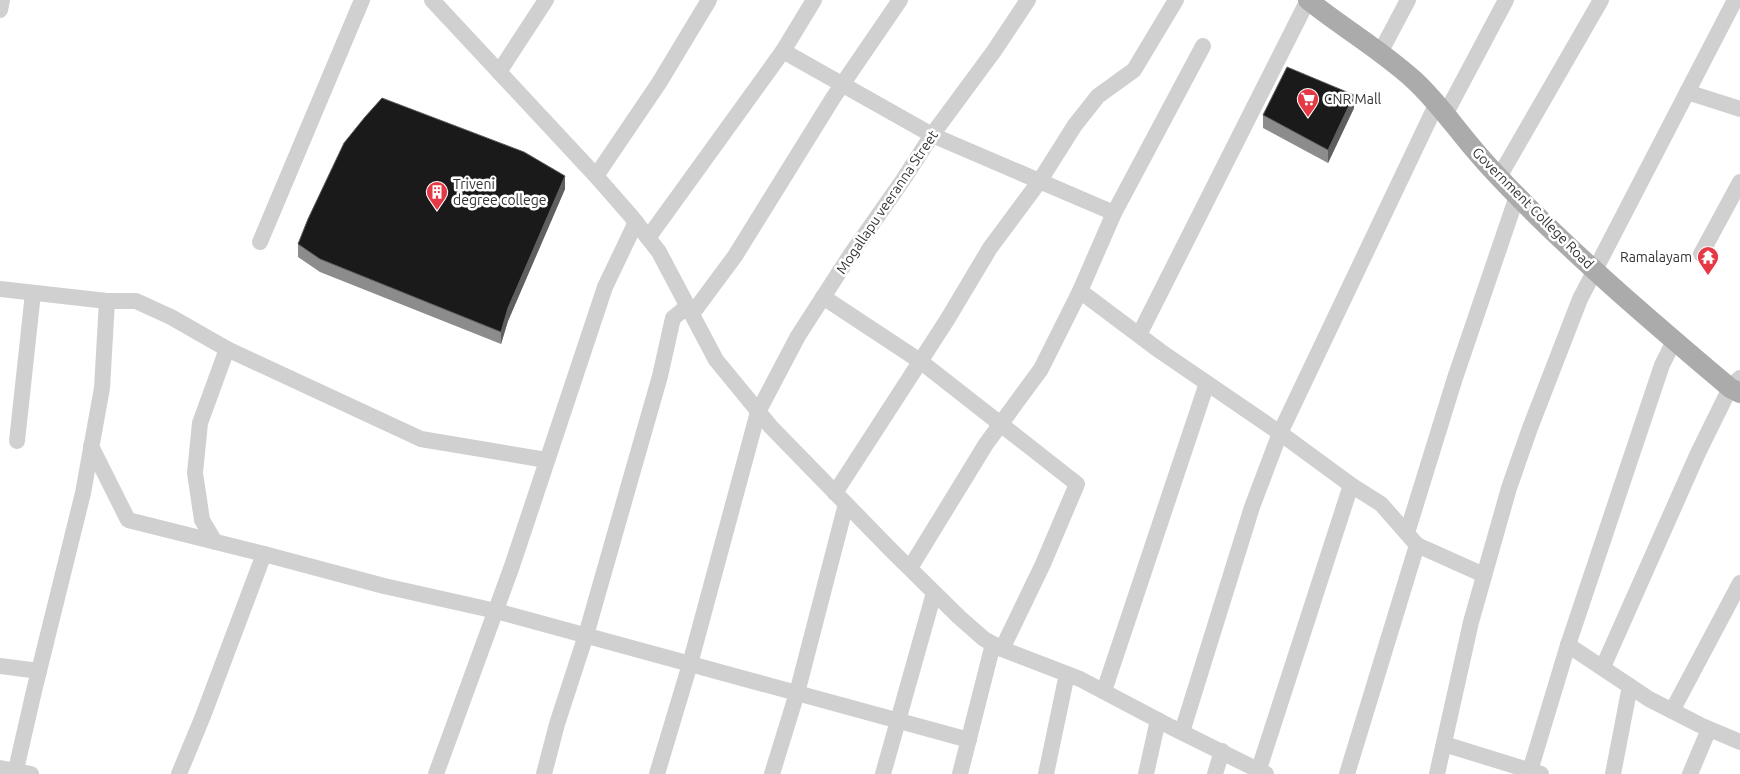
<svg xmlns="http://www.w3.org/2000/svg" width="1740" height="774" font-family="Ubuntu,sans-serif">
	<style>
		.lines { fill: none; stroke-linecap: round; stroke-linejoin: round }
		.minor { stroke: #d0d0d0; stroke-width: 16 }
		.major { stroke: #ababab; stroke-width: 20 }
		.wall { fill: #8c8c8c }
		.shaded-wall { fill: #5f5f5f }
		.building { fill: #1a1a1a; stroke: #5f5f5f }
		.labels { text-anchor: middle; stroke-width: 5; stroke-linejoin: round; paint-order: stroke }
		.poi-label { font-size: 14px; fill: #333; stroke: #fff; text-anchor: start }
		.street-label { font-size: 14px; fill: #333; stroke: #fff }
	</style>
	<rect width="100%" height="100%" fill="#fff"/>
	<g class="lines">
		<g class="minor">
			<polyline points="432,0 596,176 631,216 659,252 716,360 771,427 891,550 959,617 984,639 1002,649 1080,679 1171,727 1266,774"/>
			<polyline points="0,10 2,0"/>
			<polyline points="783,51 932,135 1114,213"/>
			<polyline points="1381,51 1408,0"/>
			<polyline points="499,72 546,0"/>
			<polyline points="1687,92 1740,109"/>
			<polyline points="1446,113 1506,0"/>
			<polyline points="596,176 659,83 709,0"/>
			<polyline points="1499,177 1601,0"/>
			<polyline points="648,238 783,51 814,0"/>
			<polyline points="260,242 362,0"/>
			<polyline points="1701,254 1740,182"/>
			<polyline points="0,289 107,301 102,388 83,493 34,691 15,774"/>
			<polyline points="1080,291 1160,351 1280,433 1351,485 1381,504 1417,545 1484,575"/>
			<polyline points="823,297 920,361 1077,484 1043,564 1002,649"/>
			<polyline points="107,301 136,301 171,317 227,349 421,439 546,460"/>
			<polyline points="692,314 735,256 833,98 900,0"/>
			<polyline points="1139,335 1308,0"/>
			<polyline points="17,441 33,293"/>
			<polyline points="91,446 128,520 264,554"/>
			<polyline points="835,493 947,320 990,248 1039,182 1075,125 1098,96 1134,70 1176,0"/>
			<polyline points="1407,533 1455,378 1517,196"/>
			<polyline points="215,542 202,520 195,473 200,423 227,349"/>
			<polyline points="910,568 986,444 1041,369 1080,291 1114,213 1203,46"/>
			<polyline points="1568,645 1649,699 1700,725 1740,742"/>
			<polyline points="0,666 39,671"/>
			<polyline points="1603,667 1698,453 1730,388 1740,378"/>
			<polyline points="1104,691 1207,383"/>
			<polyline points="1672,711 1740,583"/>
			<polyline points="1182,732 1252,507 1280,433 1437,103"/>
			<polyline points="1444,744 1541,774"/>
			<polyline points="0,768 31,774"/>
			<polyline points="1259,769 1351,485"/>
			<polyline points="179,774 203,716 264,554 384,586 496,611 969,740"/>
			<polyline points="436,774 512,566 605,287 636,222"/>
			<polyline points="544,774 557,724 586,635 660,376 673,318 688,306"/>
			<polyline points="657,774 690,664 758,412 798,336 851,254 903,180 932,135 994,51 1028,0"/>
			<polyline points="772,774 797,693 846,504"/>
			<polyline points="883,774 934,593"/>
			<polyline points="960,774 993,644"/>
			<polyline points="1046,774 1067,674"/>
			<polyline points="1146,774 1158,720"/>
			<polyline points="1215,774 1222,751"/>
			<polyline points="1347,774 1417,545"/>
			<polyline points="1437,774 1471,622 1509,488 1530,428 1580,299 1735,0"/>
			<polyline points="1529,774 1568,645 1662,365 1674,341"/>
			<polyline points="1613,774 1630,686"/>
			<polyline points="1690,774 1709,729"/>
		</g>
		<path class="major" d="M1308,0C1343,28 1381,50 1414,80C1438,102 1456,129 1478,154C1494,173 1512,191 1530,209C1593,272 1662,330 1730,388L1740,393"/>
	</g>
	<g class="wall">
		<polygon points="1354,108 1328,163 1263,128 1263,115"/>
		<polygon points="565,189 508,321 501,344 320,272 298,257 298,244"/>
	</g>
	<g class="shaded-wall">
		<polygon points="1354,95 1354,108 1328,163 1328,150"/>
		<polygon points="565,176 565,189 508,321 501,344 501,332 508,308"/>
	</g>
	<g class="building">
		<polygon points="1287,67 1354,95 1328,150 1263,115"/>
		<polygon points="382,98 524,152 565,176 508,308 501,332 320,259 298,244 308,219 344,143 365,117"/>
	</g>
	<defs>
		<g id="supermarket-pin" transform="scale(1.125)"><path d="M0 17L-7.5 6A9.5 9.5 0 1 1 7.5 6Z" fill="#e63946" stroke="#fff"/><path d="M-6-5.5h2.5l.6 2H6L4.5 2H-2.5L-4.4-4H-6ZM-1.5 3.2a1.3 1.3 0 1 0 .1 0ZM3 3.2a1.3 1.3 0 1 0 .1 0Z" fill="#fff"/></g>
		<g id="building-pin" transform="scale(1.125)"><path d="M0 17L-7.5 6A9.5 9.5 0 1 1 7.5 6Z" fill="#e63946" stroke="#fff"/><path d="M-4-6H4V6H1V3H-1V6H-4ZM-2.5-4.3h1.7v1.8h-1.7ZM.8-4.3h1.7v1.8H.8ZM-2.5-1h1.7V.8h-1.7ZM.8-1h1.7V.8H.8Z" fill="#fff"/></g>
		<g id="temple-pin" transform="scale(1.125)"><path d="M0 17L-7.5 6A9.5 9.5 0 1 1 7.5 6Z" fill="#e63946" stroke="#fff"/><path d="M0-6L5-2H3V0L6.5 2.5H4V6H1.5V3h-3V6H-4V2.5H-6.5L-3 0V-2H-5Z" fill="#fff"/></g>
	</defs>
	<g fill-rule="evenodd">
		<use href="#supermarket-pin" x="1308" y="99"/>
		<use href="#building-pin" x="437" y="192"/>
		<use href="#temple-pin" x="1708" y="257"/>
	</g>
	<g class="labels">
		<g class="poi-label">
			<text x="1324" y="104">CNR Mall</text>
			<text x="453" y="189">Triveni<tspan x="453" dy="16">degree college</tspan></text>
			<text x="1692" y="262" text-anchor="end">Ramalayam</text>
		</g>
		<g class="street-label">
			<text transform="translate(887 202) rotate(-56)" y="5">Mogallapu veeranna Street</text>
			<text transform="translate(1533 208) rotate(45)" y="5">Government College Road</text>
		</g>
	</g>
</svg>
